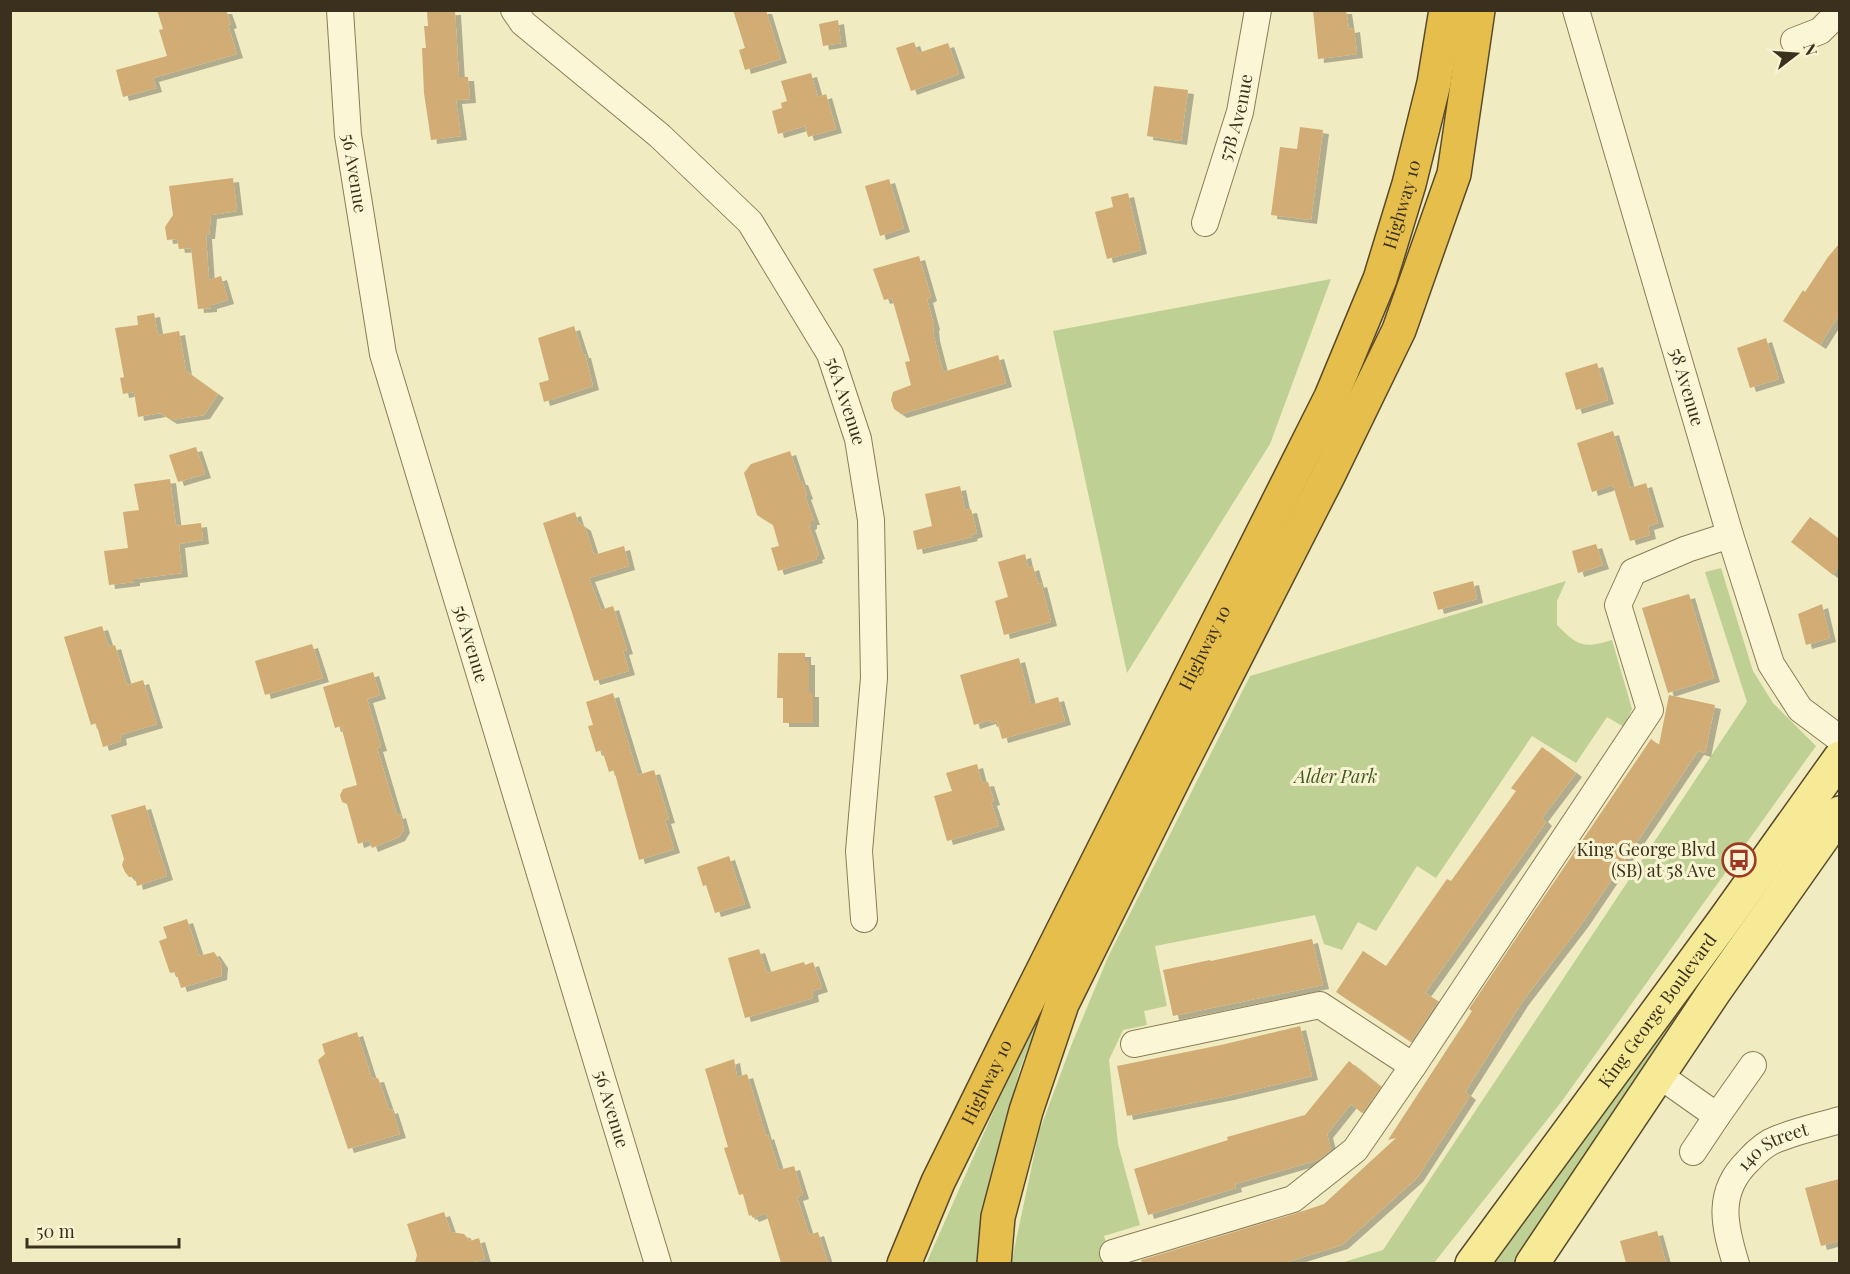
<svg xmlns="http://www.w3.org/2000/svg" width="1850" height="1274" font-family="'Playfair Display',serif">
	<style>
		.green { fill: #bed094 }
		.building { fill: #d1ac74; filter: url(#shadow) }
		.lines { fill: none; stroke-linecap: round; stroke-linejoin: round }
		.minor-casing { stroke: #8b7c57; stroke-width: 28 }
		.major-casing { stroke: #59492c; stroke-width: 36 }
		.highway-casing { stroke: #59492c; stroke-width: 36 }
		.minor { stroke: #fbf6d5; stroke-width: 26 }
		.major { stroke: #f6ea96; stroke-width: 33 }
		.highway { stroke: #e6be4c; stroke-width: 33 }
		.labels { text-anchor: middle; stroke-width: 6; stroke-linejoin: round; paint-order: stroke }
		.street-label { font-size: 18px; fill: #3a301d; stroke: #f8f3d1 }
		.park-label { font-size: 18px; font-style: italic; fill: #415822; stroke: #f8f3d1 }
		.poi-label { font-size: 18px; fill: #3a301d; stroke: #f8f3d1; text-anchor: end }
	</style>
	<defs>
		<filter id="shadow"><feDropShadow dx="6" dy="4" stdDeviation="0" flood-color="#0004"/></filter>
	</defs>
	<rect width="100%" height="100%" fill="#f1ebc1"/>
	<g class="green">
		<polygon points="1331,279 1270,444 1127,673 1053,331"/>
		<polygon points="1721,568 1753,671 1773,703 1816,746 1562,1101 1434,1263 1341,1263 1383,1250 1747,702 1705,572"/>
		<path d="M1566,581L1557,601V625C1578,646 1583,649 1612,640L1632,709L1624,727L1607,717L1576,763L1532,736L1436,878L1417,866L1376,931L1358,922L1342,950L1324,944L1315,915L1155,946L1167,1006L1144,1011L1147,1025L1123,1030L1109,1060L1118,1144L1140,1225L1104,1236L1112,1263L1011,1264L1039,1132L1071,1046L1108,957L1250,676Z"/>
		<polygon points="1073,944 1044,1007 1020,1069 996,1158 981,1228 978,1263 926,1264 995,1108"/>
		<polygon points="1691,974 1705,989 1517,1263 1486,1264"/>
	</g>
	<g class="building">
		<polygon points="157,10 226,10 231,24 228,25 237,54 153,78 156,88 123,97 116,70 167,56 159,30 163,29"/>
		<polygon points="733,10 766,10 781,59 745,70 739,50 745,48"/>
		<polygon points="1313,10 1346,10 1349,29 1354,28 1357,54 1318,59"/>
		<polygon points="455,11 459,77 468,77 470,99 456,100 461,136 431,140 424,93 422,48 426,48 424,26 428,26 427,12"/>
		<polygon points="838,20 841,43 823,46 819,24"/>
		<polygon points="914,42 918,53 948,43 959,74 911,91 896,48"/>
		<polygon points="811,73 818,97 826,94 836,129 808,137 805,126 778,134 772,111 782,108 781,103 787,101 781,81"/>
		<polygon points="1154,86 1188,90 1181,141 1147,136"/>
		<polygon points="1300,127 1323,130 1311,220 1271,215 1280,147 1297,149"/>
		<polygon points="233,178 237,211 211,215 209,235 206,235 209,280 221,276 228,300 211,305 211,308 198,309 191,248 179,249 177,239 167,240 165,227 173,215 169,186"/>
		<polygon points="889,179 904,228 880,236 865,186"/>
		<polygon points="1128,193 1141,250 1107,259 1095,212 1113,207 1111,197"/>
		<polygon points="1839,244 1839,315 1820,345 1783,321 1803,290 1805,292 1828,257"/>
		<polygon points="919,256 931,297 927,299 934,326 933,327 934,337 943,372 998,355 1006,383 901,414 894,409 891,400 893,392 911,385 905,362 910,361 892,298 884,300 873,269"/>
		<polygon points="154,313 158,335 179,331 186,371 218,394 204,415 171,420 160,413 138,417 134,392 123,394 120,378 124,377 115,328 138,325 137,316"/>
		<polygon points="574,326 583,354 585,354 593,386 544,402 539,383 549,380 538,338"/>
		<polygon points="1766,338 1779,379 1750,388 1737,348"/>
		<polygon points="1597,363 1608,400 1576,410 1565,373"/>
		<polygon points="1613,431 1630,488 1646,483 1658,523 1648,526 1650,535 1630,541 1613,485 1592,492 1577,443"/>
		<polygon points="196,447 205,474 178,482 169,455"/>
		<polygon points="790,451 800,481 802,481 807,495 805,496 814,521 811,521 811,525 809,526 819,555 816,556 817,559 778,571 771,548 779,546 773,525 757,515 744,473 751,464"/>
		<polygon points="170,479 176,526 201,523 203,540 179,544 182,573 134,579 134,582 109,585 104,551 128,548 123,512 139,510 134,484"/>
		<polygon points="960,486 965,510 971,509 977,533 971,535 972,537 917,550 913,531 932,526 925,494"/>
		<polygon points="575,512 578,522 585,527 594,555 624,546 629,566 589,578 601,610 613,606 627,650 623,651 629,671 594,681 543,523"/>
		<polygon points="1810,517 1839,539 1839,565 1833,575 1791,542"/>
		<polygon points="1596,544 1603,565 1578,573 1572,551"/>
		<polygon points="1025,554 1028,568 1033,566 1038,584 1041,583 1051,622 1004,635 995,601 1008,597 998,562"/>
		<polygon points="1473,581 1477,599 1438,610 1433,592"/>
		<polygon points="1689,594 1714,678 1668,693 1642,608"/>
		<polygon points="1822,604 1830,638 1806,645 1798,614"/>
		<polygon points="102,626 109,647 115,645 127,685 143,680 157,724 120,735 121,741 103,747 96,723 91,725 64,637"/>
		<polygon points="312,644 323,678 265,695 255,661"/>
		<polygon points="778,653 805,653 805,661 809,661 809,693 813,693 813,723 783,723 783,698 777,698"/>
		<polygon points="1019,658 1031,705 1058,697 1065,721 1002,739 997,721 991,723 990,720 974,725 960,675"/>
		<polygon points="373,672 380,695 367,699 381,747 377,748 397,815 400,814 404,829 399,837 372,848 369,840 358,844 347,804 342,802 340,795 343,789 357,785 341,726 335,728 323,687"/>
		<polygon points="613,693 638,775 654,770 669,819 665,820 674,849 639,860 614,770 609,772 602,750 596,752 588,726 593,725 586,702"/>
		<polygon points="1669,695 1715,705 1705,753 1698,751 1583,922 1522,1002 1465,1092 1470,1096 1417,1178 1342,1245 1284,1263 1142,1263 1141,1260 1297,1213 1324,1204 1396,1138 1388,1140 1472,1011 1469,1009 1529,919 1651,739 1659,745"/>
		<polygon points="1542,747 1576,773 1542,818 1546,822 1425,993 1438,1001 1411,1042 1336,992 1363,951 1386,966 1447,879 1451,881 1516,791 1511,788"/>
		<polygon points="977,764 982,783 988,782 994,801 991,802 999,826 947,841 934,796 952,791 946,773"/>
		<polygon points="145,805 167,876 137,886 135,877 129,877 125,872 122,865 124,859 111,815"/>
		<polygon points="729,856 745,904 715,913 706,885 703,886 697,867"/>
		<polygon points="187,919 199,956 214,952 222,964 221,976 181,988 176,972 170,973 159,941 167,938 163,927"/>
		<polygon points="1312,939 1323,985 1173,1016 1163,970 1210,960 1211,961"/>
		<polygon points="759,949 767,973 804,962 805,965 813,962 822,988 812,991 813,998 745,1018 728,958"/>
		<polygon points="1300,1026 1312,1076 1228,1096 1127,1116 1117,1066 1221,1045"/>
		<polygon points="357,1032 372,1079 378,1078 389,1110 392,1109 400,1134 348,1149 318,1060 325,1054 322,1044"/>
		<polygon points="734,1059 737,1077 747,1074 766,1136 768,1135 779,1170 794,1166 803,1195 797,1197 809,1235 818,1232 828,1263 781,1263 766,1213 753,1218 751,1215 749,1216 743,1194 739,1195 724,1148 728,1147 705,1069"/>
		<polygon points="1349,1061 1381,1087 1362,1113 1351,1104 1327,1134 1331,1150 1318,1160 1235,1184 1236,1188 1148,1215 1134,1169 1228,1140 1227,1137 1305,1115"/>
		<polygon points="1839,1179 1839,1241 1821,1246 1805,1188"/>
		<polygon points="444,1212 451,1232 464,1234 470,1241 479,1238 485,1259 470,1263 415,1263 417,1255 407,1224"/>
		<polygon points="1657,1231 1666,1263 1626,1263 1620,1241"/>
	</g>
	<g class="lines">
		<g class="minor-casing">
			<g id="minor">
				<path id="s1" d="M340,10L348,135L383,354L658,1264"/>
				<path id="s2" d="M514,10L523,23L660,136L750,222L830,354L858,439L871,520L874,678L859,851L864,919"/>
				<path id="s3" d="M1576,10L1730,535L1771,664L1800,709L1840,739"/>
				<polyline points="1794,41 1820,31 1840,11"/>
				<path id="s4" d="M1205,223L1240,112L1258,10"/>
				<polyline points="1134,1044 1320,1005 1413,1066"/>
				<polyline points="1659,1075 1717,1116 1693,1152"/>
				<polyline points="1717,1116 1753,1065"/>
				<polyline points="1113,1253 1293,1199 1355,1150 1413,1066 1650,710 1618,605 1633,572 1687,549 1730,535"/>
				<path id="s5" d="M1736,1264C1724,1225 1716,1192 1748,1161C1756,1152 1766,1143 1777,1139C1797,1131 1819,1126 1840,1120"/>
			</g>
		</g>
		<g class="major-casing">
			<g id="major">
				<path id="s6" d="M1472,1264L1723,922L1840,758"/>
				<polyline points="1532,1264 1714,992 1840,813"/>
			</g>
		</g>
		<g class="highway-casing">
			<g id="highway">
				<path id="s7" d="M904,1264L938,1182L1007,1042L1331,397L1380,279L1409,184L1434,83L1446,10"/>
				<polyline points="994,1264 998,1217 1026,1111 1062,1004 1175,776 1328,476 1399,330 1454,174 1478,10"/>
			</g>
		</g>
		<use href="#minor" class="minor"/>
		<use href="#major" class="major"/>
		<use href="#highway" class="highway"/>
	</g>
	<defs>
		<g id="bus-ring" transform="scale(1.725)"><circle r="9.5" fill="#f8f3d1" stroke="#9e3823" stroke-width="1.5"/><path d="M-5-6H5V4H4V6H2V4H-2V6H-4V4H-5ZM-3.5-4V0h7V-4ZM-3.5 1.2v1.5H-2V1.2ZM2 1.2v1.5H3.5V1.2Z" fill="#9e3823"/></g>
	</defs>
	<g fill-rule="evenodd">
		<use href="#bus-ring" x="1739" y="860"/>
	</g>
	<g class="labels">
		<g class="street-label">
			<text dy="6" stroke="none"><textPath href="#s4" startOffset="110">57B Avenue</textPath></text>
			<text dy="6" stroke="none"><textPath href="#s1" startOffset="164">56 Avenue</textPath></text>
			<text dy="6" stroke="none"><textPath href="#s7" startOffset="1172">Highway 10</textPath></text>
			<text dy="6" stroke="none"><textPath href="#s3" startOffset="393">58 Avenue</textPath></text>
			<text dy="6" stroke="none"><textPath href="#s2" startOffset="522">56A Avenue</textPath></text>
			<text dy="6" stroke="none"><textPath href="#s1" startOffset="650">56 Avenue</textPath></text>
			<text dy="6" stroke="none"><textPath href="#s7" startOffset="686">Highway 10</textPath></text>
			<text dy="6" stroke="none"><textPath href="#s6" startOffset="314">King George Boulevard</textPath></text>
			<text dy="6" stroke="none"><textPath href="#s7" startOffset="200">Highway 10</textPath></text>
			<text dy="6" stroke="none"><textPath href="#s1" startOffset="1136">56 Avenue</textPath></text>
			<text dy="6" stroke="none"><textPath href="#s5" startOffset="140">140 Street</textPath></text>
		</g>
		<g class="park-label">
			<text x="1336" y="783">Alder Park</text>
		</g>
		<g class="poi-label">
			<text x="1716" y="856">King George Blvd<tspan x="1716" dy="21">(SB) at 58 Ave</tspan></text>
		</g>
	</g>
	<rect width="1850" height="1274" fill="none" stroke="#3a301d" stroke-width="24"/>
	<g transform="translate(1796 54) rotate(73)" stroke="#f8f3d1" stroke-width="4.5" paint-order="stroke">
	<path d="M0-4.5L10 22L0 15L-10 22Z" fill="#3a301d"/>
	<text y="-9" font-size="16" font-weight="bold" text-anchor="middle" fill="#3a301d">N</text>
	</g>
	<path d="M27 1238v9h152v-9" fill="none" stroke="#3a301d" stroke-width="3"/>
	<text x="36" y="1238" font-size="18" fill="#3a301d" stroke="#f8f3d1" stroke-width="4.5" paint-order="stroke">50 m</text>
</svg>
